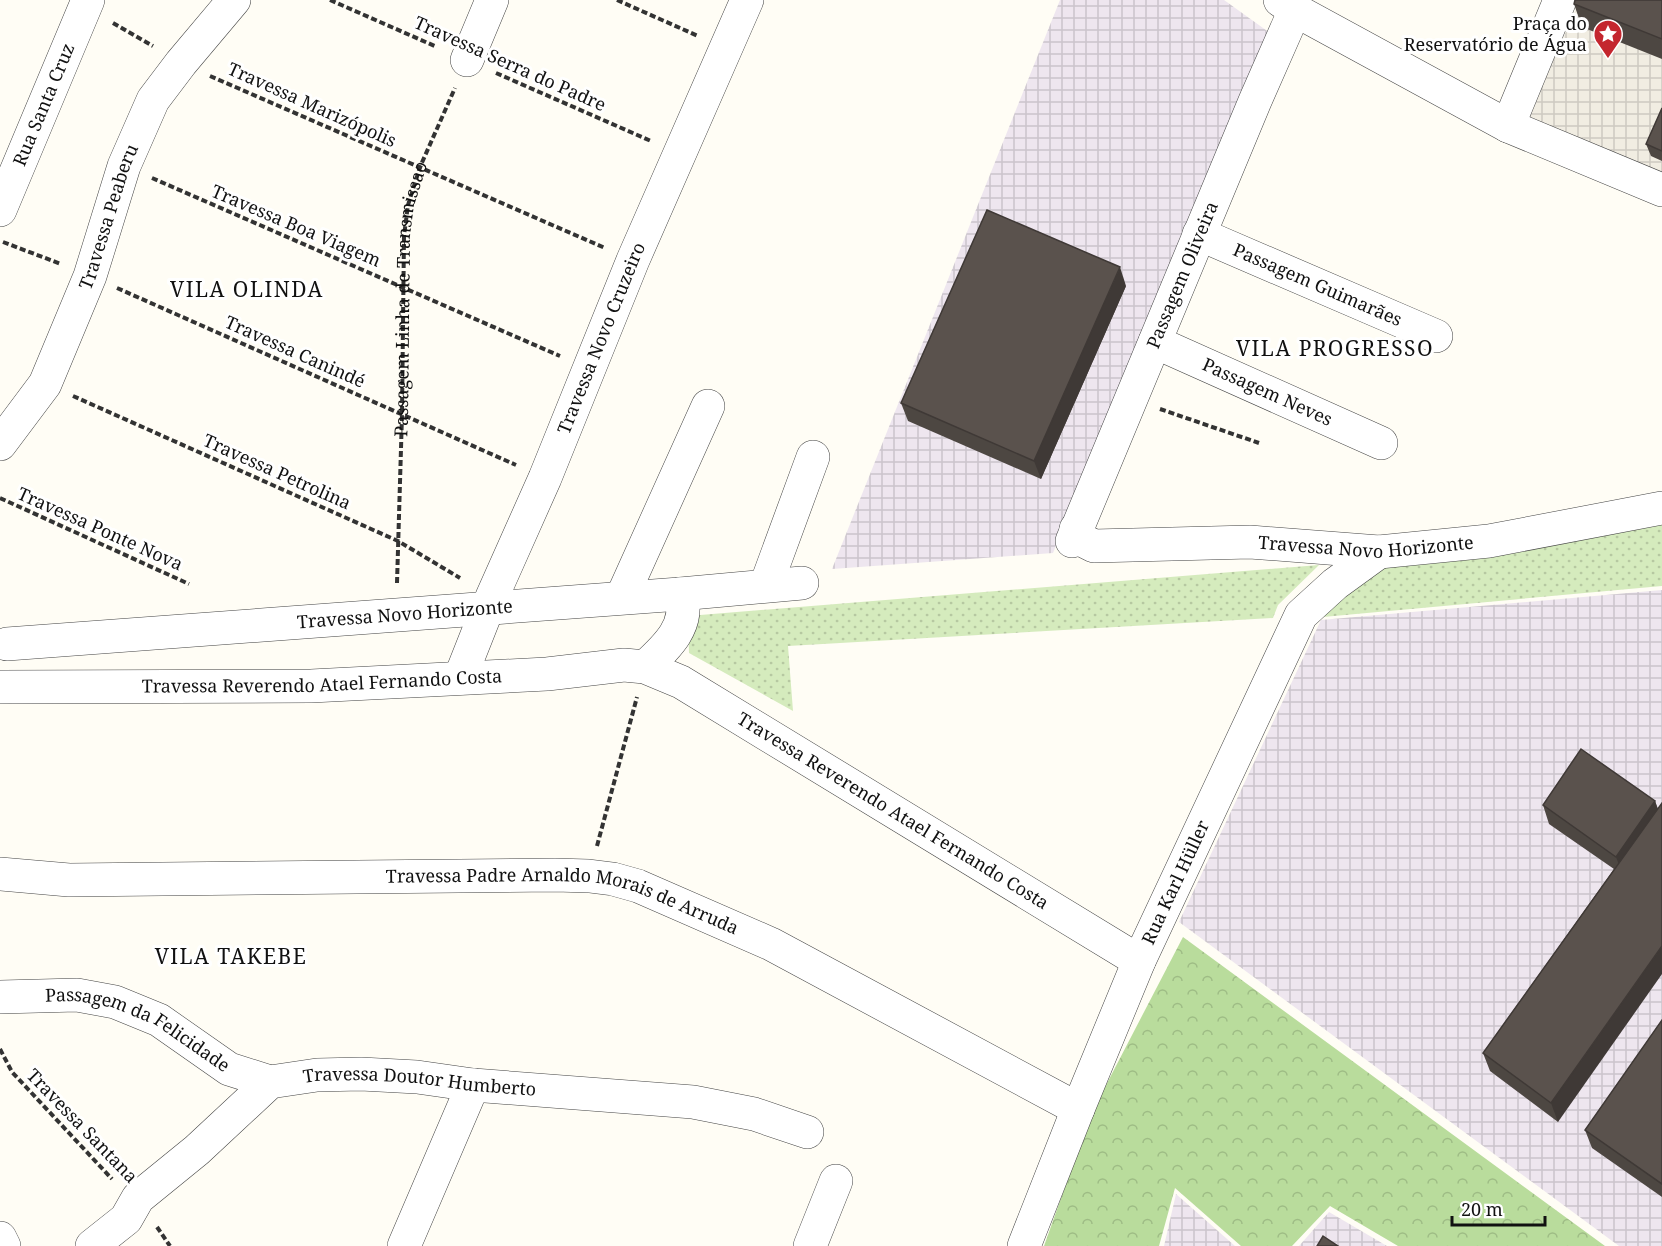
<svg xmlns="http://www.w3.org/2000/svg" width="1662" height="1246" font-family="'Noto Serif',serif">
	<style>
		.industrial { fill: url(#industrial-grid) }
		.grass { fill: url(#grass-dots) }
		.forest { fill: url(#forest-crowns) }
		.plaza { fill: url(#plaza-grid) }
		.lines { fill: none; stroke-linecap: round; stroke-linejoin: round }
		.minor-casing { stroke: #444; stroke-width: 34 }
		.path { stroke: #333; stroke-width: 4; stroke-dasharray: 6 3; stroke-linecap: butt }
		.minor { stroke: #fff; stroke-width: 33 }
		.wall { fill: #4d4742 }
		.shaded-wall { fill: #3f3936 }
		.building { fill: #5a524d; stroke: #3f3936; stroke-width: 1.5 }
		.labels { text-anchor: middle; stroke-width: 6; stroke-linejoin: round; paint-order: stroke }
		.poi-label { font-size: 18px; fill: #111; stroke: #fff; text-anchor: end }
		.street-label { font-size: 18px; fill: #111; stroke: #fff }
		.quarter-label { font-size: 21px; letter-spacing: 1.5px; fill: #111; stroke: #fff }
	</style>
	<defs>
		<pattern id="industrial-grid" width="8" height="8" patternUnits="userSpaceOnUse" patternTransform="scale(1.5)"><rect width="8" height="8" fill="#eee6ef"/><path d="M0 4h8M4 0v8" fill="none" stroke="#cbc4cc"/></pattern>
		<pattern id="grass-dots" width="8" height="8" patternUnits="userSpaceOnUse" patternTransform="scale(1.5)"><rect width="8" height="8" fill="#d5ebbd"/><path d="M2 2h.1M6 6h.1" fill="none" stroke="#b6c8a1" stroke-width="1.8" stroke-linecap="round"/></pattern>
		<pattern id="forest-crowns" width="20" height="18" patternUnits="userSpaceOnUse" patternTransform="scale(1.5)"><rect width="20" height="18" fill="#b9dc9c"/><path d="M2 6a3 3 0 1 1 6 0M12 15a3 3 0 1 1 6 0" fill="none" stroke="#9ebc85"/></pattern>
		<pattern id="plaza-grid" width="8" height="8" patternUnits="userSpaceOnUse" patternTransform="scale(1.5)"><rect width="8" height="8" fill="#f1ede2"/><path d="M0 4h8M4 0v8" fill="none" stroke="#cecac1"/></pattern>
	</defs>
	<rect width="100%" height="100%" fill="#fffdf5"/>
	<g class="industrial">
		<polygon points="1060,0 1224,0 1270,33 1053,553 832,569"/>
		<polygon points="1662,590 1662,1246 1619,1246 1179,922 1321,620"/>
		<polygon points="1176,1194 1235,1246 1164,1246"/>
		<polygon points="1329,1212 1387,1246 1299,1246"/>
	</g>
	<g class="grass">
		<polygon points="1662,517 1662,586 1323,617 1382,561"/>
		<polygon points="1319,565 1278,605 1273,618 788,646 793,711 689,653 688,616"/>
	</g>
	<polygon class="forest" points="1183,937 1605,1246 1398,1246 1330,1206 1292,1246 1241,1246 1175,1188 1159,1246 1044,1246 1091,1114"/>
	<polygon class="plaza" points="1580,0 1662,0 1662,174 1527,119"/>
	<g class="lines">
		<g class="minor-casing">
			<g id="minor">
				<polyline points="1280,0 1295,10 1508,126 1662,190"/>
				<polyline points="467,60 492,0"/>
				<polyline points="1508,126 1560,0"/>
				<path id="s2" d="M0,210L88,0"/>
				<path id="s3" d="M1199,234L1436,336"/>
				<path id="s4" d="M1155,342L1381,443"/>
				<path id="s5" d="M0,444L45,384L90,276L124,166L153,100L181,63L234,0"/>
				<path id="s6" d="M1076,529L1084,541L1094,546L1250,542L1379,552L1489,541L1662,508"/>
				<path id="s7" d="M1072,541L1255,101L1295,10"/>
				<polyline points="766,585 813,457"/>
				<polyline points="622,597 708,406"/>
				<path id="s8" d="M7,644L680,594L802,583"/>
				<path d="M645,667C666,648 692,624 680,594"/>
				<path id="s9" d="M460,678L492,597L545,478L633,260L747,0"/>
				<path id="s10" d="M0,687L311,686L547,674L624,665L645,667L681,682L1139,961"/>
				<path id="s11" d="M0,874L69,880L555,875L589,876L613,879L638,886L771,944L1078,1109"/>
				<path id="s12" d="M0,997L77,995L115,1002L159,1020L229,1069L270,1082"/>
				<polyline points="0,1238 4,1246"/>
				<path id="s13" d="M92,1246L126,1219L138,1198L197,1150L270,1082L317,1075L361,1074L417,1077L473,1085L693,1102L754,1114L807,1132"/>
				<polyline points="404,1246 473,1085"/>
				<polyline points="810,1246 836,1181"/>
				<path id="s14" d="M1024,1246L1078,1109L1139,961L1301,615L1335,584L1379,552"/>
			</g>
		</g>
		<g class="path">
			<polyline points="330,0 437,47"/>
			<polyline points="617,0 698,36"/>
			<polyline points="113,23 153,46"/>
			<polyline points="496,73 651,141"/>
			<polyline points="210,76 605,248"/>
			<polyline points="152,178 560,356"/>
			<polyline points="3,242 61,264"/>
			<polyline points="117,288 516,465"/>
			<polyline points="73,396 398,541 460,578"/>
			<polyline points="1160,409 1259,443"/>
			<polyline points="0,498 189,584"/>
			<path id="s1" d="M397,583L402,415L404,236L408,205L420,167L455,88"/>
			<polyline points="597,846 637,697"/>
			<polyline points="0,1049 12,1072 112,1179"/>
			<polyline points="157,1227 170,1246"/>
		</g>
		<use href="#minor" class="minor"/>
	</g>
	<g class="wall">
		<polygon points="1662,0 1662,59 1582,27 1574,4"/>
		<polygon points="1662,108 1662,161 1651,156 1646,144"/>
		<polygon points="1126,286 1041,479 908,421 901,403"/>
		<polygon points="1655,801 1658,809 1558,1122 1490,1071 1483,1053 1614,869 1549,824 1543,805"/>
		<polygon points="1662,1020 1662,1197 1592,1148 1585,1130"/>
	</g>
	<g class="shaded-wall">
		<polygon points="1120,267 1126,286 1041,479 1034,461"/>
		<polygon points="1655,801 1661,819 1623,875 1616,857"/>
		<polygon points="1662,946 1662,974 1558,1122 1551,1103"/>
	</g>
	<g class="building">
		<polygon points="1575,0 1662,0 1662,39 1574,4"/>
		<polygon points="1662,108 1662,151 1646,144"/>
		<polygon points="987,210 1120,267 1034,461 901,403"/>
		<polygon points="1581,749 1655,801 1616,857 1543,805"/>
		<polygon points="1662,803 1662,946 1551,1103 1483,1053"/>
		<polygon points="1662,1020 1662,1184 1585,1130"/>
		<polygon points="1323,1236 1338,1246 1317,1246"/>
	</g>
	<defs>
		<g id="sight-pin" transform="scale(1.5)"><path d="M0 17L-7.5 6A9.5 9.5 0 1 1 7.5 6Z" fill="#c4262e" stroke="#fff"/><path d="M0-6L1.8-2.2L6-1.7L2.9 1.2L3.7 5.4L0 3.3L-3.7 5.4L-2.9 1.2L-6-1.7L-1.8-2.2Z" fill="#fff"/></g>
	</defs>
	<g fill-rule="evenodd">
		<use href="#sight-pin" x="1608" y="34"/>
	</g>
	<g class="labels">
		<g class="poi-label">
			<text x="1587" y="30">Praça do<tspan x="1587" dy="21">Reservatório de Água</tspan></text>
		</g>
		<g class="street-label">
			<text transform="translate(510 64) rotate(24)" y="6">Travessa Serra do Padre</text>
			<text dy="6" stroke="none"><textPath href="#s2" startOffset="114">Rua Santa Cruz</textPath></text>
			<text transform="translate(312 105) rotate(24)" y="6">Travessa Marizópolis</text>
			<text dy="6" stroke="none"><textPath href="#s5" startOffset="254">Travessa Peaberu</textPath></text>
			<text transform="translate(296 226) rotate(23)" y="6">Travessa Boa Viagem</text>
			<text dy="6" stroke="none"><textPath href="#s7" startOffset="288">Passagem Oliveira</textPath></text>
			<text dy="6" stroke="none"><textPath href="#s3" startOffset="129">Passagem Guimarães</textPath></text>
			<text dy="6" stroke="none"><textPath href="#s1" startOffset="285">Passagem Linha de Transmissao</textPath></text>
			<text dy="6" stroke="none"><textPath href="#s9" startOffset="368">Travessa Novo Cruzeiro</textPath></text>
			<text transform="translate(295 352) rotate(24)" y="6">Travessa Canindé</text>
			<text dy="6" stroke="none"><textPath href="#s4" startOffset="123">Passagem Neves</textPath></text>
			<text transform="translate(277 472) rotate(24)" y="6">Travessa Petrolina</text>
			<text transform="translate(100 529) rotate(24)" y="6">Travessa Ponte Nova</text>
			<text dy="6" stroke="none"><textPath href="#s6" startOffset="298">Travessa Novo Horizonte</textPath></text>
			<text dy="6" stroke="none"><textPath href="#s8" startOffset="399">Travessa Novo Horizonte</textPath></text>
			<text dy="6" stroke="none"><textPath href="#s10" startOffset="322">Travessa Reverendo Atael Fernando Costa</textPath></text>
			<text dy="6" stroke="none"><textPath href="#s10" startOffset="933">Travessa Reverendo Atael Fernando Costa</textPath></text>
			<text dy="6" stroke="none"><textPath href="#s14" startOffset="394">Rua Karl Hüller</textPath></text>
			<text dy="6" stroke="none"><textPath href="#s11" startOffset="567">Travessa Padre Arnaldo Morais de Arruda</textPath></text>
			<text dy="6" stroke="none"><textPath href="#s12" startOffset="146">Passagem da Felicidade</textPath></text>
			<text dy="6" stroke="none"><textPath href="#s13" startOffset="394">Travessa Doutor Humberto</textPath></text>
			<text transform="translate(82 1126) rotate(46)" y="6">Travessa Santana</text>
		</g>
		<g class="quarter-label">
			<text x="247" y="297">VILA OLINDA</text>
			<text x="1335" y="356">VILA PROGRESSO</text>
			<text x="231" y="964">VILA TAKEBE</text>
		</g>
	</g>
	<path d="M1452 1216v9h93v-9" fill="none" stroke="#111111" stroke-width="3"/>
	<text x="1461" y="1216" font-size="18" fill="#111111" stroke="#ffffff" stroke-width="4.5" paint-order="stroke">20 m</text>
</svg>
